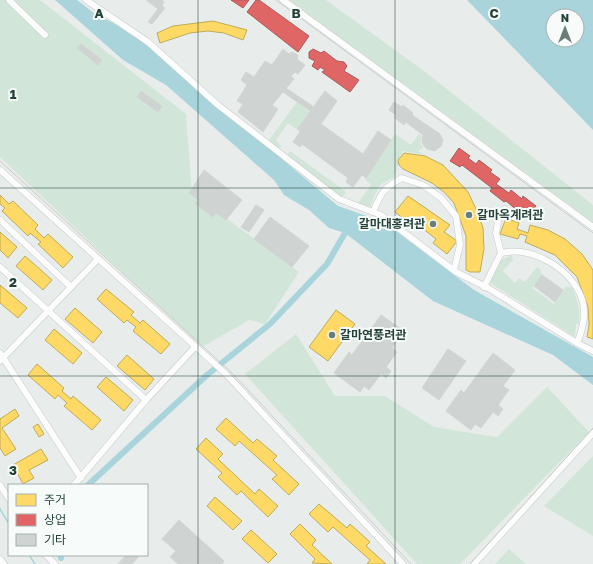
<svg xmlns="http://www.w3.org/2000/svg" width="593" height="564" font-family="'Golos Text','Noto Sans KR',sans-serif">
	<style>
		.green { fill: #d1e6d8 }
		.water { fill: #a9d4db; fill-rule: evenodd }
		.homes { fill: #ffd966; stroke: #bdac59 }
		.shops { fill: #e06666; stroke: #a85b59 }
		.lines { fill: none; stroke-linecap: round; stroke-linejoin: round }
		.stream { stroke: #a9d4db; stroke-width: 1.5 }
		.canal { stroke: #a9d4db; stroke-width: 6 }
		.building { fill: #cfd4d2; stroke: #d1d6d4 }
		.minor-casing { stroke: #c5cac8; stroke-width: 7 }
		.minor { stroke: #fcfcfc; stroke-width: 6 }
		.tram { stroke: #c9cdcc; stroke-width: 1 }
		.grid { fill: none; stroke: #24423a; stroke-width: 1; stroke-opacity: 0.55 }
		.poi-dot { fill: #697e78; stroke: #f7fbf9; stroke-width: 1.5 }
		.labels { text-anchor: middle; stroke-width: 4; stroke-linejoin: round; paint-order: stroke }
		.poi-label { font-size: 12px; font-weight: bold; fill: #24423a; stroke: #f7fbf9; text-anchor: start }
		.grid-label { font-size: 13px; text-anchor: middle; font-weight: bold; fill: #24423a; stroke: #f7fbf9; stroke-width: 4; stroke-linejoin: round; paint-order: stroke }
	</style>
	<rect width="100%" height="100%" fill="#e8edeb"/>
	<g class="green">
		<polygon points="0,0 40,0 186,114 192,193 299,272 265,324 249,320 202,347 0,157"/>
		<polygon points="283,0 326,0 428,74 593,205 593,227"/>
		<polygon points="297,102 309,112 298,128 300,132 288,123 276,140 282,147 278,148 269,140"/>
		<path d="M395,134L411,145L419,134L422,136L420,144L424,147L418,151L426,155L403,151C397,160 398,167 395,177L384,182L378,188L370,207L358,203L371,185L365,179Z"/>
		<polygon points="290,151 345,191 346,193 342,197 287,156"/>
		<polygon points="512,255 513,260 503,271 515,283 519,278 525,282 537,267 540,269 542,275 532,288 554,304 566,286 573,288 579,309 579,324 576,324 575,337 490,283 501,260"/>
		<polygon points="296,334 335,396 385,396 434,427 497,437 547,387 589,432 460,564 417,564 245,374"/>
		<polygon points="593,456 593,536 544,506"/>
		<polygon points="509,549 526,564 495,564"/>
	</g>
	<g class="water">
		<polygon points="55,0 77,0 94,13 132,33 338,206 384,222 474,290 593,357 593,385 553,355 433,301 345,233 329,228 309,210 284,195 274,180 166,85 123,60"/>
		<path d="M467,0H593V130ZM553,16H577V40H553Z"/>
	</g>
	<g class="homes">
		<polygon points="213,21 247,30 243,40 224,33 208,31 190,33 160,43 157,33 173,26"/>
		<polygon points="404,153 425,156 443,165 468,192 477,211 483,228 484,249 480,272 470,272 466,270 466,236 454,203 444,192 432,183 403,169 399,165 398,160"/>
		<polygon points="0,195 9,204 13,201 38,225 35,229 44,238 48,234 73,257 63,268 38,244 41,242 30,233 28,236 2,211 5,208 0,204"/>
		<polygon points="408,196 450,225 444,232 457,241 447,254 433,243 436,239 412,220 409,223 395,212"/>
		<polygon points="506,218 519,223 517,229 528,233 530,225 548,230 565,239 582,254 593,270 593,339 587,337 589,325 588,307 577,277 555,255 525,242 527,236 520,234 518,239 500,234"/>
		<polygon points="0,232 17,247 8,258 0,250"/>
		<polygon points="25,256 52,280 43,290 16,266"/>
		<polygon points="0,285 27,308 18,318 0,303"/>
		<polygon points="106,289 134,312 131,315 140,323 143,320 170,344 161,354 133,331 136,327 127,320 124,323 97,299"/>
		<polygon points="75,308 102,332 93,343 65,319"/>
		<polygon points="336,310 355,324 328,361 309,347"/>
		<polygon points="54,329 82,353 73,364 45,340"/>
		<polygon points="127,355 154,379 145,390 117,366"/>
		<polygon points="37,364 64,388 62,391 71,399 73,396 101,420 92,430 64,406 67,403 58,395 55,399 28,375"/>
		<polygon points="106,377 133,400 124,411 97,387"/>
		<polygon points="15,409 19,416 2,428 16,449 5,456 0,448 0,419"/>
		<polygon points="226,418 253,443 257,439 277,456 273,460 299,484 289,495 272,479 277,475 239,441 235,446 216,429"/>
		<polygon points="38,424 44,434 39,437 33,427"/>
		<polygon points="206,438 223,454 218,459 255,494 259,489 278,506 268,517 241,491 237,495 218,477 222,473 196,449"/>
		<polygon points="41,449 48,460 29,470 34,478 23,484 13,465"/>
		<polygon points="215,497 242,521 233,530 207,506"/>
		<polygon points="319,504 347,528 350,524 370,542 366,546 386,564 367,564 370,560 333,527 328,532 309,514"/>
		<polygon points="300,524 316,540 312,545 332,564 312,563 315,559 290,534"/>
		<polygon points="251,530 277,554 268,563 242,539"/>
	</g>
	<g class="shops">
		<polygon points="231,0 249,0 243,8"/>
		<polygon points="256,0 259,0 309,36 298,52 247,12"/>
		<polygon points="313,49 321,53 324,51 337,61 344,62 347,66 344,71 359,80 350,92 322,72 325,70 320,67 318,70 312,66 315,61 309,58 309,52"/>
		<polygon points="459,148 470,156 468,158 476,164 479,160 492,170 490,172 500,179 496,184 509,193 511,190 522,199 523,196 536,206 526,218 506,201 504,202 490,191 492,188 462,165 460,167 450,161"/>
	</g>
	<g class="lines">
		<g class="stream">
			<polyline points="0,509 9,524"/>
			<polyline points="29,555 35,564"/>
		</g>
		<g class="canal">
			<polyline points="88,485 207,375 270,324 327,264 345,233"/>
			<polyline points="61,558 61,555"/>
		</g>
	</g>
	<g class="building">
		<polygon points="146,0 162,0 164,2 162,6 165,8 152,24 148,22 158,9"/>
		<polygon points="81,44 102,60 98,65 77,48"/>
		<polygon points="283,49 289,54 292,52 298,55 297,59 305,65 298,74 295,72 291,76 294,79 272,105 278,109 263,132 238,112 243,104 237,101 247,85 241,80 246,72 254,77 265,61 272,65"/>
		<polygon points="286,88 314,107 310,111 283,92"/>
		<polygon points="141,91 162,106 158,112 137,97"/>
		<polygon points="325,91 337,101 321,124 363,154 378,131 391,140 366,178 362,175 353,187 346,182 348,178 302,144 300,147 293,142 300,132 298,128"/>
		<polygon points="394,102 402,107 403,105 413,113 412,115 440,134 443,140 441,146 435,151 427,149 422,143 423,135 406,122 404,125 395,118 396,115 389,110"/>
		<polygon points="204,170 242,200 226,220 216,213 213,217 195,203 198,200 189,193"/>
		<polygon points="206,176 237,199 226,212 197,189"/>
		<polygon points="256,205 264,210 249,232 241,227"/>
		<polygon points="270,217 309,246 292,267 254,239"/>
		<polygon points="273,225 303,246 293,260 263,238"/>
		<polygon points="542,275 563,290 555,302 534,286"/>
		<polygon points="381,315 404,331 392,348 397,352 386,367 391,371 386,378 381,374 369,390 364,386 360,392 334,373 349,352 352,355"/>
		<polygon points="448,349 466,361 439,400 422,388"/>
		<polygon points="493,353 515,370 503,386 509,390 498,405 503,409 498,416 493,412 481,428 475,424 471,430 446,411 461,390 464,393"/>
		<polygon points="179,520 224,561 222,564 178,564 170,557 176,551 162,539"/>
		<polygon points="126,555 140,555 132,564 118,564"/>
	</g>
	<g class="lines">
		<g class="minor-casing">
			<g id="minor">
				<polyline points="9,0 45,35"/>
				<polyline points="86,0 148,42 218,105 339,199 381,215 456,272 488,288 577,343 593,351"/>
				<polyline points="283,0 593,227"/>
				<polyline points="0,170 226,374 403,564"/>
				<path d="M373,212C381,193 383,188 402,178L423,185L441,198L456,216L460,245L454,270"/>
				<polyline points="0,220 71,287"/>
				<path d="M501,253C532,246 571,268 582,299C587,314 583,329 577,343"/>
				<polyline points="0,267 146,400"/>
				<polyline points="484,287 501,253 496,233 499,216 505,209"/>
				<polyline points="0,353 81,478"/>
				<polyline points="0,361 98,259"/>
				<polyline points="0,485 9,499"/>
				<polyline points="74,485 146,400 195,347"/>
				<polyline points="46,555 55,564"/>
				<polyline points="0,559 4,564"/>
				<polyline points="474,564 593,433"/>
			</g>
		</g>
		<use href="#minor" class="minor"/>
		<g class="tram">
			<polyline points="276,0 593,233"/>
			<polyline points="0,161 232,373 411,564"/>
			<polyline points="470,564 593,428"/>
		</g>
	</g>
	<path class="grid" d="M198,0V564M395,0V564M0,188H593M0,376H593"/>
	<g class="poi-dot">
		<circle cx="469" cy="215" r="4"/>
		<circle cx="433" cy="224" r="4"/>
		<circle cx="332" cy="335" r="4"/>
	</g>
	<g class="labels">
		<g class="poi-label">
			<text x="477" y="219">갈마옥계려관</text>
			<text x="425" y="228" text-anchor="end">갈마대홍려관</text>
			<text x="340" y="339">갈마연풍려관</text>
		</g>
	</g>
	<g class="grid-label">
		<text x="99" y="18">A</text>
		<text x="296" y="18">B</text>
		<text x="494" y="18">C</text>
		<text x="13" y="99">1</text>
		<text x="13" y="287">2</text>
		<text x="13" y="475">3</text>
	</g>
	<rect x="8" y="484" width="140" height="72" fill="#f7fbf9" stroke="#a3b1ad"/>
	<rect x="16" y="494" width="20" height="12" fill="#ffd966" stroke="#a3b1ad"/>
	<text x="44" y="504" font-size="12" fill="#24423a">주거</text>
	<rect x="16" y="514" width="20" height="12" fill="#e06666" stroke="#a3b1ad"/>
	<text x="44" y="524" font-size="12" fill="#24423a">상업</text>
	<rect x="16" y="534" width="20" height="12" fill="#cfd4d2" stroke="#a3b1ad"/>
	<text x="44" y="544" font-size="12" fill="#24423a">기타</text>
	<g transform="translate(565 28)"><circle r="19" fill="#f7fbf9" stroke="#a3b1ad"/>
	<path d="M0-3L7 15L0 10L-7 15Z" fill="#697e78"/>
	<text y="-6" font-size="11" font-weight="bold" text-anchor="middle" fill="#24423a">N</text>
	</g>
</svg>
